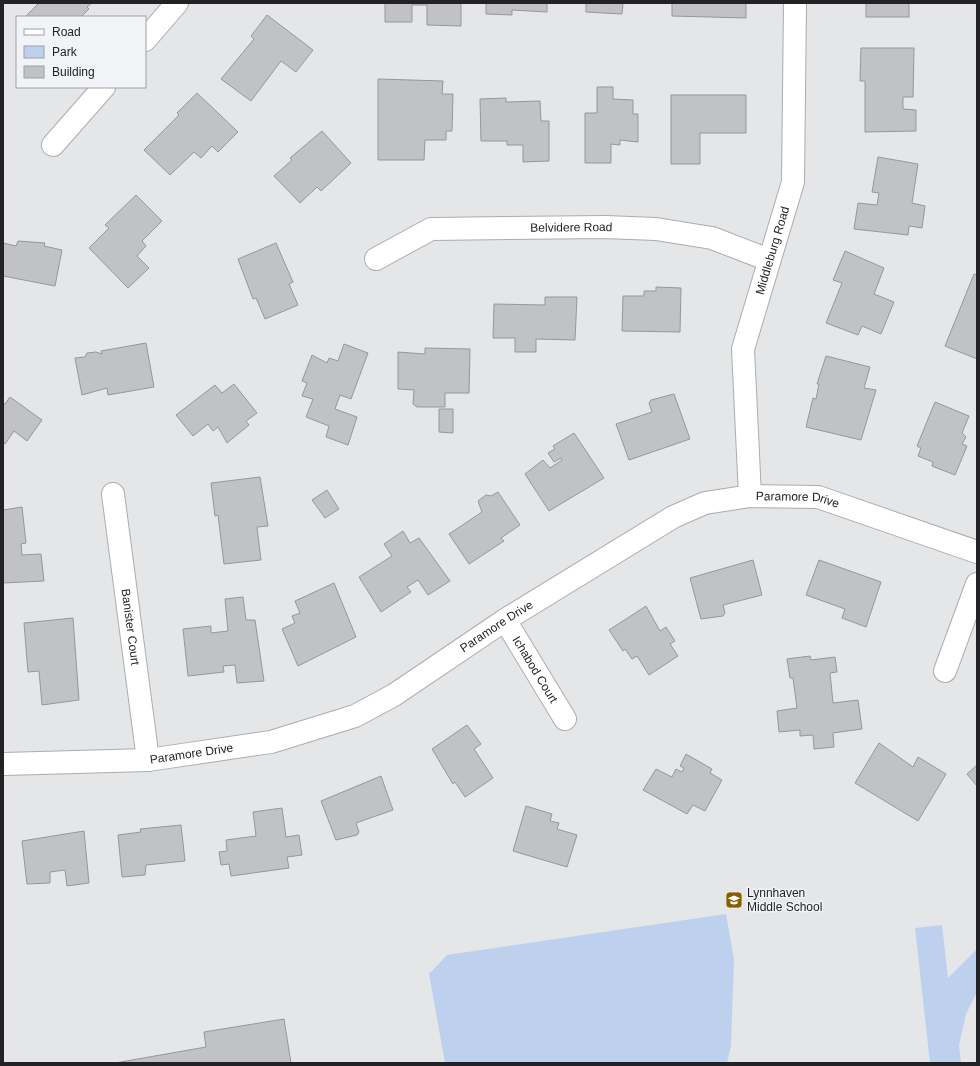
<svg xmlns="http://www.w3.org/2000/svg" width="980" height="1066" font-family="Arial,sans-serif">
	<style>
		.green { fill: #bdd1ef }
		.building { fill: #c0c2c5; stroke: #96979a }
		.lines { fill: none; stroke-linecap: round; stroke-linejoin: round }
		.minor-casing { stroke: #aaacae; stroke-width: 24 }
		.minor { stroke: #fff; stroke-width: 22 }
		.labels { text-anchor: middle; stroke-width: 3; stroke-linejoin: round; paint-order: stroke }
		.street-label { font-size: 12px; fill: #232325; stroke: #f1f3f6 }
		.poi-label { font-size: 12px; fill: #232325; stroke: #f1f3f6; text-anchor: start }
	</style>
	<rect width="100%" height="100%" fill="#e4e6e8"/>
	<g class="green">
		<polygon points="726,914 734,959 731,1046 727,1063 445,1063 429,974 447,955"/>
		<polygon points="942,925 948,978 977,949 977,992 966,1014 959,1045 961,1063 930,1063 915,928"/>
	</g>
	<g class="building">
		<polygon points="39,3 92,3 87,7 89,9 81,17 25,17"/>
		<polygon points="385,3 461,3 461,26 427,25 427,5 412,5 412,22 385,22"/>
		<polygon points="486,3 547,3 547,12 512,10 512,15 486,14"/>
		<polygon points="586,3 623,3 622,14 586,12"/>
		<polygon points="672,3 746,3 746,18 672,16"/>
		<rect x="866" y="3" width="43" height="14"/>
		<polygon points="267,15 313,50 296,72 281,61 251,101 221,79 254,39 251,36"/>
		<polygon points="861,48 914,48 913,97 903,97 903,109 916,110 916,131 865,132 865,81 860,81"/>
		<polygon points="378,79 443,81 442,94 453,94 452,131 446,131 446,140 425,140 424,160 378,160"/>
		<polygon points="597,87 613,87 613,99 633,100 633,114 638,114 638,142 620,140 620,145 611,144 611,163 585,163 585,113 597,113"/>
		<polygon points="197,93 238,132 218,152 212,146 201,158 194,152 170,175 144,150 179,115 177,113"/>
		<polygon points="671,95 746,95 746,133 700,133 700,164 671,164"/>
		<polygon points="506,98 506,102 540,101 541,121 549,121 549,161 523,162 523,145 507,145 507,141 481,141 480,99"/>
		<polygon points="322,131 351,163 321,191 317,187 300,203 274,176 292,160 290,158"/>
		<polygon points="878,157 918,164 912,203 925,206 922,228 909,226 908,235 854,229 858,203 877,205 879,193 872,192"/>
		<polygon points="136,195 162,221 142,241 146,246 137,256 149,268 128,288 89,248 109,228 105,225"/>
		<polygon points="18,241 45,243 44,246 62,250 55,286 3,276 3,243 16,246"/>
		<polygon points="276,243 293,282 289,284 298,305 265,319 256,298 253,299 238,259"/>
		<polygon points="845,251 884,268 874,294 894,302 881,334 862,326 858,335 826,323 842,283 833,280"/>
		<polygon points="974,274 977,275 977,359 945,346"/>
		<polygon points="656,287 681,288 680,332 622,331 623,296 644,296 644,291 656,291"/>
		<polygon points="545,297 577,297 575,340 536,339 536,352 515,352 515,338 493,338 494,304 545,305"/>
		<polygon points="146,343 154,387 108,395 107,388 82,395 75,358 85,357 87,353 96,352 102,354 101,351"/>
		<polygon points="344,344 368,353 351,399 340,395 335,409 357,417 348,445 326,437 329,426 306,417 313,399 302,396 307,383 302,381 312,355 327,363 329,358 338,361"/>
		<polygon points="425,348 470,349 469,393 445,393 445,407 417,407 413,404 414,390 398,389 398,352 425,354"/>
		<polygon points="826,356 870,367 864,388 876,390 861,440 806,427 813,398 816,399 819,384 817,384"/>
		<polygon points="234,384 257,413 246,421 249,425 227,443 218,427 213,431 208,424 193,436 176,415 215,385 222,393"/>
		<polygon points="674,394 690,439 629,460 616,424 652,412 649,403 651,400"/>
		<polygon points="10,397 42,420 27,441 14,431 5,444 3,442 3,403 5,404"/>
		<polygon points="935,402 969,416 962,433 966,437 962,444 967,446 955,475 932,466 933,462 918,456 921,448 917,446"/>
		<polygon points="439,409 453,409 453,433 439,432"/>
		<polygon points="574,433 604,478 549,511 525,474 543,460 550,468 562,460 561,458 554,462 548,453 555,449 553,446"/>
		<polygon points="260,477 268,526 257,527 261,560 224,564 218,515 215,516 211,483"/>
		<polygon points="327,490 339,509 325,518 312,500"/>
		<polygon points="498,492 520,525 501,538 504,541 469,564 449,534 482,512 478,501 486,495 491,496"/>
		<polygon points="22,507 26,543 21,544 22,555 41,554 44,581 3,583 3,510"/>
		<polygon points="403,531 410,543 419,538 450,581 428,595 418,580 407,587 411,592 381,612 359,577 392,556 384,544"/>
		<polygon points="753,560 762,595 723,605 725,613 723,616 701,619 690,578"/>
		<polygon points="819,560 881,582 866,627 842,618 845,609 806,595"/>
		<polygon points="334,583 356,637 298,666 282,629 295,623 292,616 300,613 295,601"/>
		<polygon points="243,597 246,620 255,620 264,681 237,683 235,665 223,666 224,672 188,676 183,629 211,626 211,633 228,631 225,599"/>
		<polygon points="646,606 660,631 666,627 675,641 670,644 678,656 649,675 637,656 632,659 625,649 623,651 609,630"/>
		<polygon points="73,618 79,700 42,705 39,671 28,672 24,623"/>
		<polygon points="810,656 811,660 835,657 837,672 830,673 833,703 858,700 862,729 833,733 834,747 814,749 813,735 800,736 800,730 779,732 777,711 797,708 793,678 790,678 787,659"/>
		<polygon points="467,725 481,744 474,749 493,778 465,797 455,782 453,784 432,749"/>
		<polygon points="879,743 913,767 918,757 946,774 918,821 855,783"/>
		<polygon points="686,754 712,769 710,773 722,780 705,811 693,805 687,814 643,790 656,769 672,777 676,769 682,772 684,768 680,766"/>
		<polygon points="977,765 977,786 967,774"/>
		<polygon points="381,776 393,810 356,823 359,832 357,835 336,840 321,801"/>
		<polygon points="526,806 552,814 550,821 559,823 557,829 577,835 567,867 513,851"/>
		<polygon points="282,808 286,837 299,835 302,855 287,857 289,868 231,876 229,864 221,865 219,852 227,851 226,840 256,836 253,812"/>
		<polygon points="181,825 185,861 146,865 145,875 122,877 118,835 141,832 140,829"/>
		<polygon points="84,831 89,883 67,886 65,870 50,872 50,883 27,884 22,841"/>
		<polygon points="284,1019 291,1063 115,1063 206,1047 204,1032"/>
	</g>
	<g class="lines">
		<g class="minor-casing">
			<g id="minor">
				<polyline points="145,40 177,3"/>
				<polyline points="53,145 104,87"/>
				<path id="s1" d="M376,259L431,229L605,227L656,229L712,238L769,260"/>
				<path id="s2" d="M113,494L148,760"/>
				<path id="s3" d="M750,496L743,349L793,182L795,3"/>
				<path id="s4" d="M505,620L565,719"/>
				<polyline points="945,671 977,584"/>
				<path id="s5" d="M3,764L148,760L271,742L355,716L394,695L505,620L673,517L705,503L750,496L818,497L977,552"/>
			</g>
		</g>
		<use href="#minor" class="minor"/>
	</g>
	<defs>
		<g id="school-square" transform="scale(0.9)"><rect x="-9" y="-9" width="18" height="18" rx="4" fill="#885f00" stroke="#f1f3f6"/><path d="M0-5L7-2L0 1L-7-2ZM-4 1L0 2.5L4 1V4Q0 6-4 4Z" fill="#fff"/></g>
	</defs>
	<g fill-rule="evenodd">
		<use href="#school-square" x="734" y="900"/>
	</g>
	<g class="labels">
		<g class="street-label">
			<text dy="4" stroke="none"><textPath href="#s1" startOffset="203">Belvidere Road</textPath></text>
			<text dy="4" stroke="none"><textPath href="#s3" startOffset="250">Middleburg Road</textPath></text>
			<text dy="4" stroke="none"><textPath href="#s5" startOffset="861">Paramore Drive</textPath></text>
			<text dy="4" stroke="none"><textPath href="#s2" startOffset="134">Banister Court</textPath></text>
			<text dy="4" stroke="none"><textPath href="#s5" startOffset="525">Paramore Drive</textPath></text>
			<text dy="4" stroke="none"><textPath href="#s4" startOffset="58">Ichabod Court</textPath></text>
			<text dy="4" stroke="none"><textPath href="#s5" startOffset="189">Paramore Drive</textPath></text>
		</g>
		<g class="poi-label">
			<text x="747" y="897">Lynnhaven<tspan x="747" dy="14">Middle School</tspan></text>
		</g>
	</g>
	<rect width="980" height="1066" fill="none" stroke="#232325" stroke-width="8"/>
	<rect x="16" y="16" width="130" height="72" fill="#f1f3f6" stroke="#9fa0a2"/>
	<rect x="24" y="29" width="20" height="6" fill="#ffffff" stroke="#9fa0a2"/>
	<text x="52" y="36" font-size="12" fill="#232325">Road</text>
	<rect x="24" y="46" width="20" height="12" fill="#bdd1ef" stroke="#9fa0a2"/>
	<text x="52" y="56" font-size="12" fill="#232325">Park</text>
	<rect x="24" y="66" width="20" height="12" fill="#c0c2c5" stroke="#9fa0a2"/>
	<text x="52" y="76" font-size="12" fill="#232325">Building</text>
</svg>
